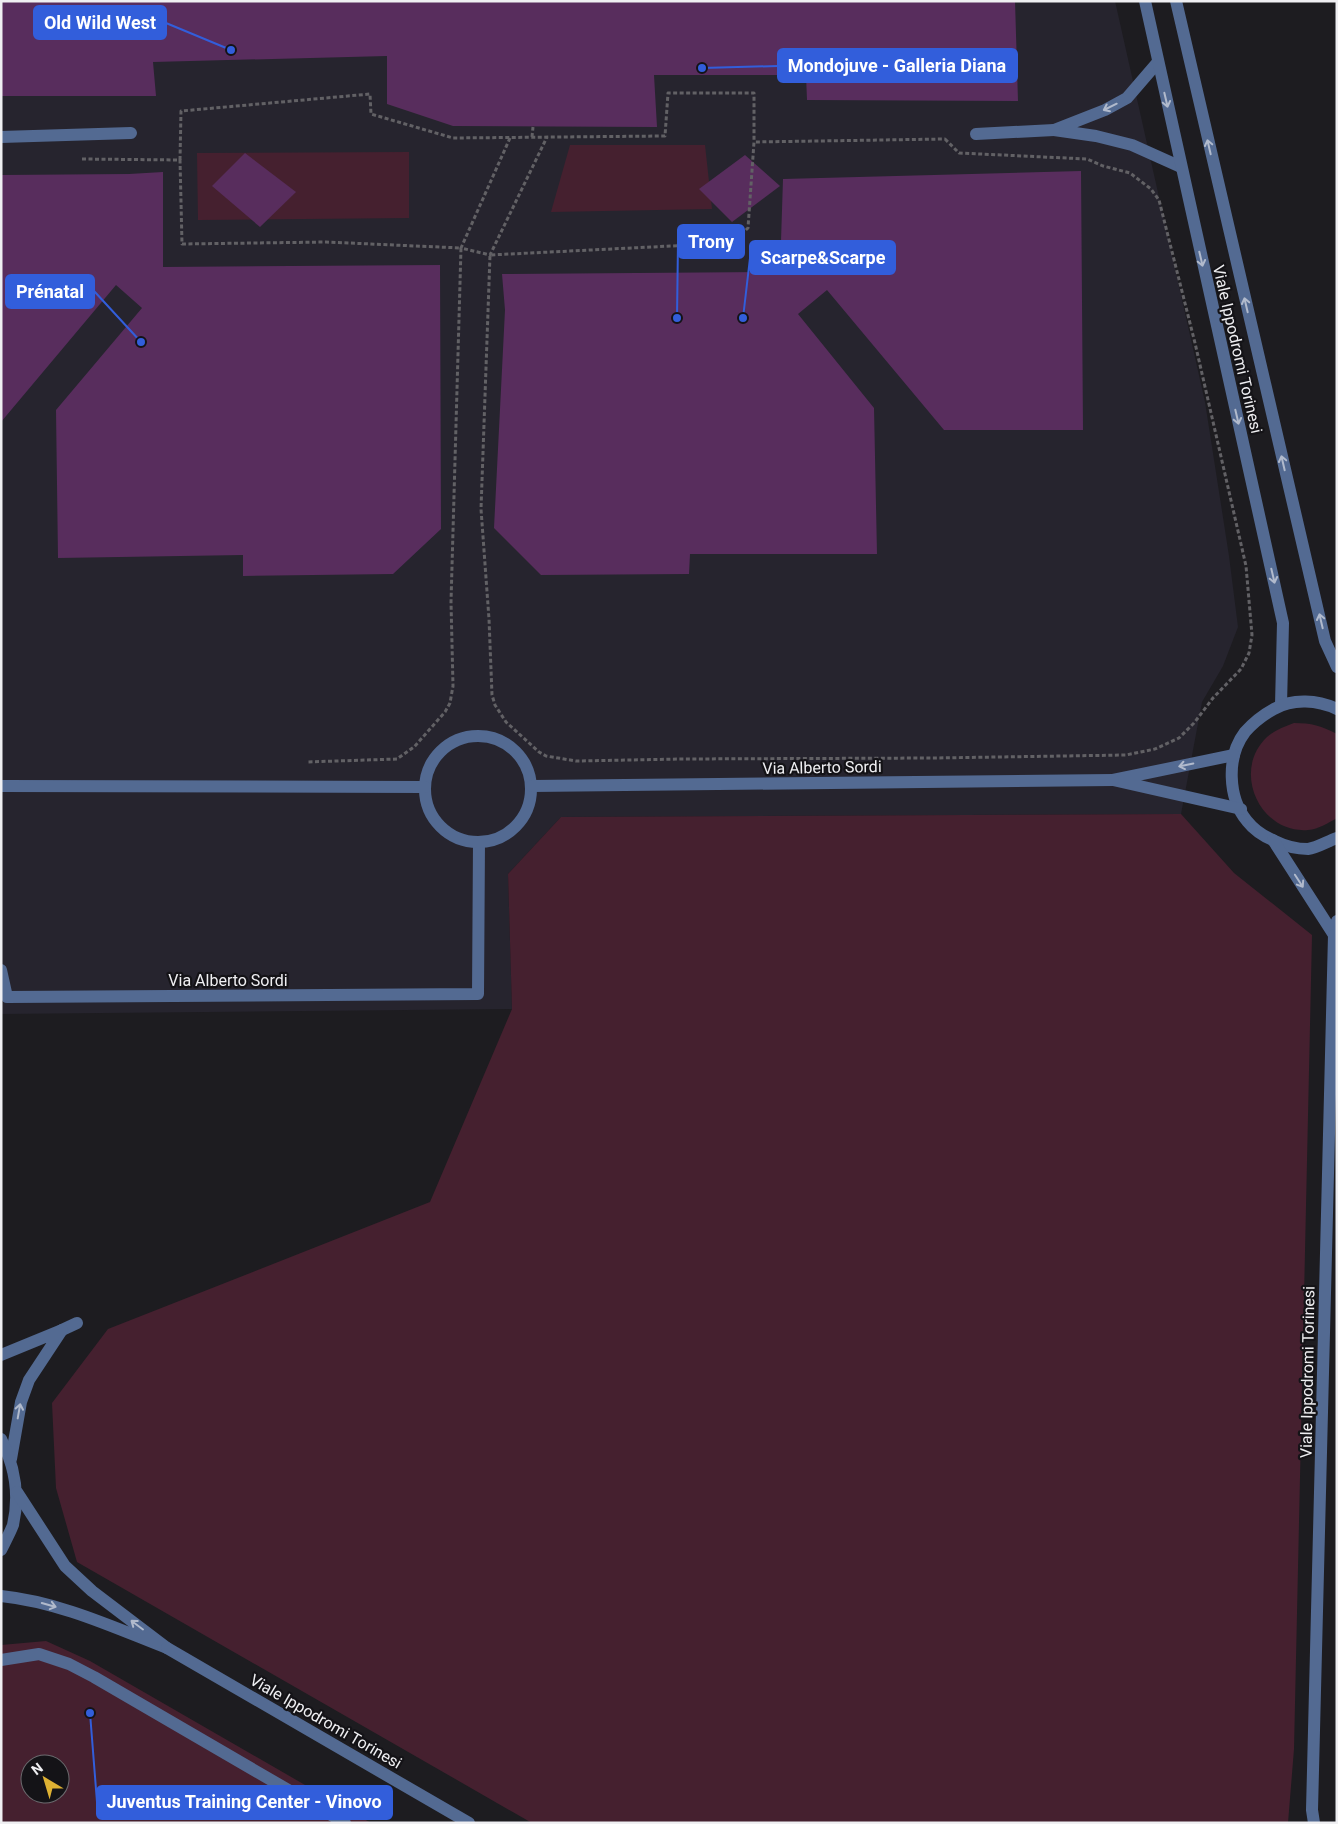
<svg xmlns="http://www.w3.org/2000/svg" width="1338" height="1824" font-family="Roboto,sans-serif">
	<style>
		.built { fill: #26242e }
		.green { fill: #45202f; fill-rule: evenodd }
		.building { fill: #582d5d }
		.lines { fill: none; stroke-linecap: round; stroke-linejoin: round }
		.path { stroke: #626165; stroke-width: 3; stroke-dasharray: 4 2.5; stroke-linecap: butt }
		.service { stroke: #536a92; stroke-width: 12 }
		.minor { stroke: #536a92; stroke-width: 12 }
		.oneway { stroke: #b1bacc }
		.labels { text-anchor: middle; stroke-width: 4.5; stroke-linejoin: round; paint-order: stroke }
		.street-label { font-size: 16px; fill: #efeff2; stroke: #141317 }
		.leader { fill: none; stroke: #325edb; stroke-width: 2 }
		.callout-dot { fill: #325edb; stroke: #141317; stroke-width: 2 }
		.callout { fill: #325edb; stroke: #325edb; stroke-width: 2 }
		.callout-label { font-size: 18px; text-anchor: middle; font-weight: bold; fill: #fff }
	</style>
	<rect width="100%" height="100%" fill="#1d1c20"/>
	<polygon class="built" points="1,1 1115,1 1205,402 1229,556 1238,627 1223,666 1202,702 1181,814 561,817 508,874 512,1009 1,1014"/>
	<g class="green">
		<polygon points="570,145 705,145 712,209 551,212"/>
		<polygon points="409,152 409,218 198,220 197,153"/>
		<path d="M1294,723C1311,723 1322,726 1337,734V818C1328,823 1319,829 1308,830C1260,834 1231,771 1267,737C1275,730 1284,727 1294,723Z"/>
		<polygon points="1181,814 1234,873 1312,935 1294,1749 1288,1823 532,1823 77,1562 56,1488 52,1403 108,1329 430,1202 512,1009 508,874 561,817"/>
		<path d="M46,1641L90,1661L371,1823H1V1645ZM30,1764H60V1794H30Z"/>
	</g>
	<g class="building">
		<polygon points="1,1 1015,1 1018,101 807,100 806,75 654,75 657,127 453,126 387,104 387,56 153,62 156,96 1,96"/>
		<polygon points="245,153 296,192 260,227 212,186"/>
		<polygon points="745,155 780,186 732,222 699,189"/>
		<polygon points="1081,171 1083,430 944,430 827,290 798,314 874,408 877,554 690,554 689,574 541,575 494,528 505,310 502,274 780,272 783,179"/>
		<polygon points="163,172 163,267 440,265 441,529 393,574 243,576 243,555 58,558 56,410 142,308 116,285 1,422 1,175 129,174"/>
	</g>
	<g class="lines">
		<g class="path">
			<polyline points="532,137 533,127"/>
			<polyline points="510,138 461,248 490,255 547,137"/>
			<polygon points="945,139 959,153 1087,159 1103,166 1130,173 1151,189 1159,200 1195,343 1246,566 1252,635 1249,653 1241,669 1213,698 1194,723 1179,738 1155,749 1126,755 935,758 680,759 576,761 546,756 539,752 506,722 495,705 492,695 489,619 481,509 490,255 732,243 748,228 754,142"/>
			<polyline points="82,159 180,160 182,244 326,242 461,248 451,602 453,686 450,703 445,712 414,747 397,759 306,762"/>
			<polyline points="180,160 181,111 370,94 371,114 453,138 665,136 668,93 754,93 754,142"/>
		</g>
		<g class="service">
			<polyline points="1158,62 1127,98 1105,110 1054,130 1096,136 1132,145 1181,167"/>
			<polyline points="976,134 1054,130"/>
			<polyline points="1,137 131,133"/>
			<polyline points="1,970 7,997 478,994 479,842"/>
			<polyline points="1,1660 39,1654 69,1664 94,1677 345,1823"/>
		</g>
		<g class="minor">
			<polyline points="1145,1 1283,623 1281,705"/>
			<polyline points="1176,1 1325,641 1337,667"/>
			<path d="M1337,709C1318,700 1293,698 1274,709C1263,715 1254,722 1245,732C1226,757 1228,798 1247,821C1254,830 1265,837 1275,841C1285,846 1297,849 1308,849C1317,848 1328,841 1337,838"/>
			<circle cx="478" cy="789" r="53"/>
			<polyline points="1234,755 1113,780 1241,809"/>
			<polyline points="1,786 425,787"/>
			<polyline points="532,786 1113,780"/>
			<polyline points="1273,840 1334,935 1337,921"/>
			<polyline points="62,1330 77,1323"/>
			<polyline points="1,1355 62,1330 29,1380 21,1402 11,1459"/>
			<path d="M1,1439C15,1467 20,1494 13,1525C10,1533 5,1542 1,1550"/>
			<path d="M1,1596C59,1602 113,1627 167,1648L92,1591L65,1566L17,1492"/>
			<polyline points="167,1648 469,1823"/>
			<polyline points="1314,1823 1312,1810 1334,935"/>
		</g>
	</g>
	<defs><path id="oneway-shaft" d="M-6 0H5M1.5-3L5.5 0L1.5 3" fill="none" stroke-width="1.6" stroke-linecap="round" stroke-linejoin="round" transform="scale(1.25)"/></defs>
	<g class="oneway">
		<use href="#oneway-shaft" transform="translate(1166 100) rotate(77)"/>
		<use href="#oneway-shaft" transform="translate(1110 107) rotate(154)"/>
		<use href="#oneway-shaft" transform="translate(1209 147) rotate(-103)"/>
		<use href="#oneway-shaft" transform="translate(1201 259) rotate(77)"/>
		<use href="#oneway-shaft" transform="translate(1246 305) rotate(-103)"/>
		<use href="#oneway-shaft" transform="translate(1237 417) rotate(77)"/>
		<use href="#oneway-shaft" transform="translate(1283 463) rotate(-103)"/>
		<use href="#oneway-shaft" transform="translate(1273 576) rotate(77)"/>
		<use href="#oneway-shaft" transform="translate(1321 621) rotate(-103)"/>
		<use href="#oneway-shaft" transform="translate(1186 765) rotate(168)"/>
		<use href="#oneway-shaft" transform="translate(1299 881) rotate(57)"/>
		<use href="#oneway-shaft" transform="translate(19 1411) rotate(-80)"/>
		<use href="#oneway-shaft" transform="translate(49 1605) rotate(16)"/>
		<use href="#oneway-shaft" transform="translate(137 1625) rotate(-143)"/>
	</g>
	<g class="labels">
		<g class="street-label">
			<text transform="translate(1238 349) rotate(77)" y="6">Viale Ippodromi Torinesi</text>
			<text transform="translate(822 767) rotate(-1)" y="6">Via Alberto Sordi</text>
			<text x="228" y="986">Via Alberto Sordi</text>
			<text transform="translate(1307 1372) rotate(-89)" y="6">Viale Ippodromi Torinesi</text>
			<text transform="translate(326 1721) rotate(30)" y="6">Viale Ippodromi Torinesi</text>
		</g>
	</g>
	<path class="leader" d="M231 50L166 23M702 68L778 66M677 318L678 242M743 318L750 258M141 342L94 291M90 1713L97 1802"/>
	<g class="callout-dot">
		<circle cx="231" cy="50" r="5"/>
		<circle cx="702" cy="68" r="5"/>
		<circle cx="677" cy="318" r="5"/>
		<circle cx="743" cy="318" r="5"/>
		<circle cx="141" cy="342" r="5"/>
		<circle cx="90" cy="1713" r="5"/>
	</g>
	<g class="callout">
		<rect x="34" y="6" width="132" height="33" rx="5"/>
		<rect x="778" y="49" width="239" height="33" rx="5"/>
		<rect x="678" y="225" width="66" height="33" rx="5"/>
		<rect x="750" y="241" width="145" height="33" rx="5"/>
		<rect x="6" y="275" width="88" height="33" rx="5"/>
		<rect x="97" y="1786" width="295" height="33" rx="5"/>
	</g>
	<g class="callout-label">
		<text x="100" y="29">Old Wild West</text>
		<text x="897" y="72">Mondojuve - Galleria Diana</text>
		<text x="711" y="248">Trony</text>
		<text x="823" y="264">Scarpe&amp;Scarpe</text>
		<text x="50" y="298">Prénatal</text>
		<text x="244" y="1808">Juventus Training Center - Vinovo</text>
	</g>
	<rect width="1338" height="1824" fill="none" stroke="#efeff2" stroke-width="5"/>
	<g transform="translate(45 1779) rotate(322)"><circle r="24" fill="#141317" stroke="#6c6b6f"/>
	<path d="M0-4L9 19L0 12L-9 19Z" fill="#deb133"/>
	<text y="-8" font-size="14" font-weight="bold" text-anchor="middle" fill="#efeff2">N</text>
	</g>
</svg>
